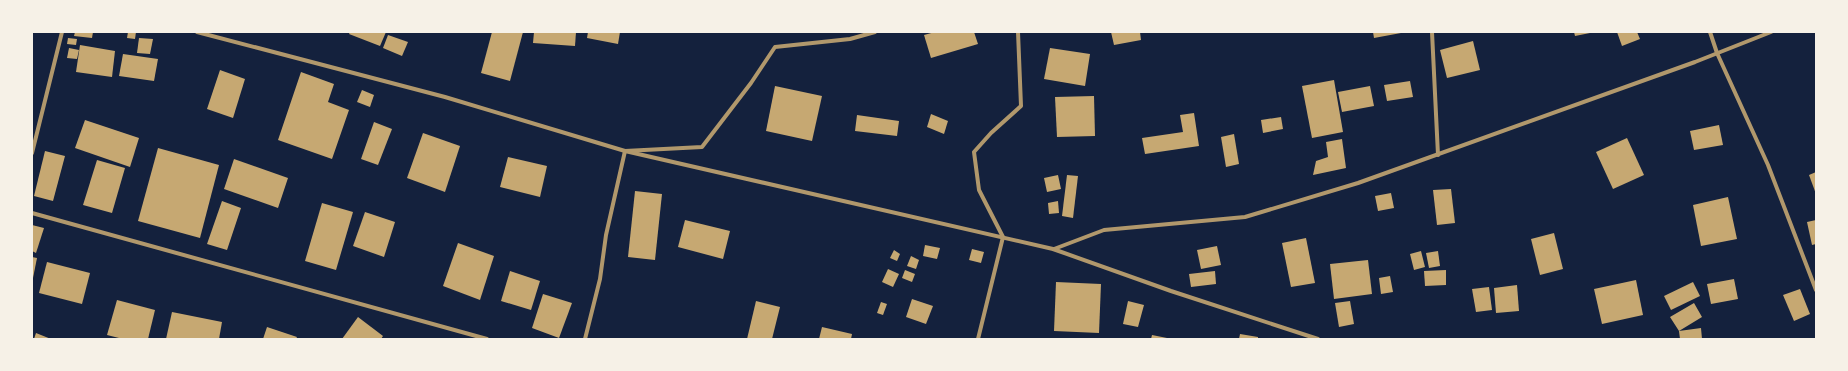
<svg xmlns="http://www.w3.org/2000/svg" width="1848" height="371" font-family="'PT Sans Narrow',sans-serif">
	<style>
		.building { fill: #c6a872 }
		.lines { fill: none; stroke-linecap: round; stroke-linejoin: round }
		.minor { stroke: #b1986c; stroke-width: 4 }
	</style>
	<rect width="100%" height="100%" fill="#14213d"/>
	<g class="building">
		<polygon points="75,32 93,32 92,38 74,36"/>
		<polygon points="128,32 136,32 135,39 127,38"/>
		<polygon points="350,32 386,32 380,46 349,34"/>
		<polygon points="492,32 523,32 510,81 481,73"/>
		<polygon points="534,32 576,32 575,46 533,43"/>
		<polygon points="588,32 620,32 618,44 587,38"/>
		<polygon points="935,32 974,32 978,44 931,58 924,35"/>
		<polygon points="1111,32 1140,32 1141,40 1114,45"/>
		<polygon points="1373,32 1401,32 1401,33 1374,38"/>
		<polygon points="1574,32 1590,32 1590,33 1575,36"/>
		<polygon points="1617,32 1637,32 1640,39 1622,46"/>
		<polygon points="388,35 408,42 402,56 383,48"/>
		<polygon points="68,38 77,39 76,45 67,44"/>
		<polygon points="139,38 153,39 150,54 137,53"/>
		<polygon points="1473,41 1480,70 1447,78 1440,50"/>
		<polygon points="80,45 115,51 112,77 76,72"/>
		<polygon points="69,48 79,50 77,59 67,58"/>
		<polygon points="1050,48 1090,54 1085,86 1044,79"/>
		<polygon points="123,54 158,59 154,81 119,76"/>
		<polygon points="220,70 245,79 233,118 207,109"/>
		<polygon points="301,72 334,84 328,102 349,110 332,159 278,140"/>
		<polygon points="1334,80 1343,132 1312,138 1302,86"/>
		<polygon points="1410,81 1413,97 1387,101 1384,85"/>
		<polygon points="775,86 822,96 812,141 766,131"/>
		<polygon points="1370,86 1374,106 1342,112 1338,92"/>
		<polygon points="362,90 374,95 370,107 357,102"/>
		<polygon points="1094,96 1095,136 1057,137 1055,97"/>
		<polygon points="1194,113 1199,146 1145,154 1142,138 1183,132 1180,115"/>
		<polygon points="931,114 948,121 944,134 927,127"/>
		<polygon points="857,115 899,121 897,136 855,131"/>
		<polygon points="1281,117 1283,129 1263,133 1261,120"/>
		<polygon points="85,120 139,138 130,167 75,148"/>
		<polygon points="374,122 392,129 378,165 361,159"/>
		<polygon points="1719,125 1723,145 1694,150 1690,131"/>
		<polygon points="423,133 460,146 445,192 407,178"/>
		<polygon points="1234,134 1239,164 1226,167 1221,137"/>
		<polygon points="1627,138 1644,175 1613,189 1596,152"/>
		<polygon points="1342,139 1346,168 1313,175 1316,161 1328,157 1326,142"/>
		<polygon points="158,148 219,165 200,238 138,221"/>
		<polygon points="45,151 65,156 53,201 34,196"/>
		<polygon points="508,157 547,166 540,197 500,187"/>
		<polygon points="234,159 288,178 278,208 224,189"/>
		<polygon points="97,160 125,168 112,213 83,205"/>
		<polygon points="1816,172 1816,194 1809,175"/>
		<polygon points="1058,175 1061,189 1047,192 1044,178"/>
		<polygon points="1067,175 1078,176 1073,218 1062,216"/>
		<polygon points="1451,189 1455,223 1437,225 1433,190"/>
		<polygon points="635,191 662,194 655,260 628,257"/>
		<polygon points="1391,193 1394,208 1378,211 1375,196"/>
		<polygon points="1728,197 1737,239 1701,246 1693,205"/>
		<polygon points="222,201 241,208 227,250 207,244"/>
		<polygon points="1058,201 1059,213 1049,214 1048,203"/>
		<polygon points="322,203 353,212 336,270 305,261"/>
		<polygon points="365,212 395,222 384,257 353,246"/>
		<polygon points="685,220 730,231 723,259 678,247"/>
		<polygon points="1816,220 1816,244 1812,245 1807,222"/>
		<polygon points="32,225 44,228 36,253 32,251"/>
		<polygon points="1554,233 1563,269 1540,275 1531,239"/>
		<polygon points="1306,238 1315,283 1291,287 1282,243"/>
		<polygon points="458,243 494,256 480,300 443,286"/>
		<polygon points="925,245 940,248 937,259 923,256"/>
		<polygon points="1217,246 1221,265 1201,269 1197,250"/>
		<polygon points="972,249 984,252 981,263 969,260"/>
		<polygon points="894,250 900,254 897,261 890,258"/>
		<polygon points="1421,251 1425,267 1414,270 1410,254"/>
		<polygon points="1438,251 1440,266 1429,268 1426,253"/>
		<polygon points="911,256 919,260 916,269 907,266"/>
		<polygon points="32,257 37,258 33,278 32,278"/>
		<polygon points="1368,260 1372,294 1334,299 1330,264"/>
		<polygon points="47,262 90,273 82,304 39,293"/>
		<polygon points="888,269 899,274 893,287 882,282"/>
		<polygon points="905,270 915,274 912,282 902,278"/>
		<polygon points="1446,270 1446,285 1425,286 1424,271"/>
		<polygon points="510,271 540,281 531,310 501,301"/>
		<polygon points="1215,271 1216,284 1191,287 1189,274"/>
		<polygon points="1390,276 1393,292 1381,294 1379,278"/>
		<polygon points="1734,279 1738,299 1711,304 1707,284"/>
		<polygon points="1636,280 1643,315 1602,324 1594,289"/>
		<polygon points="1056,282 1101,284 1099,333 1054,331"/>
		<polygon points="1693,282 1700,296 1671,310 1664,296"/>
		<polygon points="1517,285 1519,311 1496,313 1494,288"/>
		<polygon points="1489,287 1492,310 1476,312 1472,289"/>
		<polygon points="1800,289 1810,314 1794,321 1783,295"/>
		<polygon points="543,294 572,303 559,338 532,328"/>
		<polygon points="912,299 933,306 926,324 906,317"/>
		<polygon points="117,300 155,310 148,339 123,339 107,335"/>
		<polygon points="756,301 780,307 772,339 747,339"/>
		<polygon points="1128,301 1144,305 1138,327 1123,324"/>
		<polygon points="1350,301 1354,324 1339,327 1335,303"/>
		<polygon points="881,302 887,304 883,315 877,313"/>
		<polygon points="1694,303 1702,317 1679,331 1701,328 1702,339 1680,339 1679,331 1670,317"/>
		<polygon points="172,312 222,322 219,339 166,339"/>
		<polygon points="358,317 383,336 381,339 342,339"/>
		<polygon points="267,327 297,337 296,339 263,339"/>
		<polygon points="822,327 852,334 851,339 819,339"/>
		<polygon points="36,333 51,339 34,339"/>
		<polygon points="1240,334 1258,337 1258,339 1239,339"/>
		<polygon points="1152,335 1167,338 1167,339 1151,339"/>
	</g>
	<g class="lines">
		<g class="minor">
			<polyline points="197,32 445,97 625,151 1053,249 1171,291 1318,339"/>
			<polyline points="1432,32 1438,155"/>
			<polyline points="1710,32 1717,53 1768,165 1816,290"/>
			<polyline points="32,153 62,32"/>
			<polyline points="32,213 487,339"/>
			<polyline points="1054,249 1104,230 1245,217 1358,183 1695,62 1771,32"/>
			<polyline points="585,339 600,279 606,235 625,151 702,147 751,83 775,47 850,39 875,32"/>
			<polyline points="978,339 1003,237 979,190 974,152 991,133 1021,106 1018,32"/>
		</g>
	</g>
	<rect width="1848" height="371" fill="none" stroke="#f6f1e7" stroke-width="66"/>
</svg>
